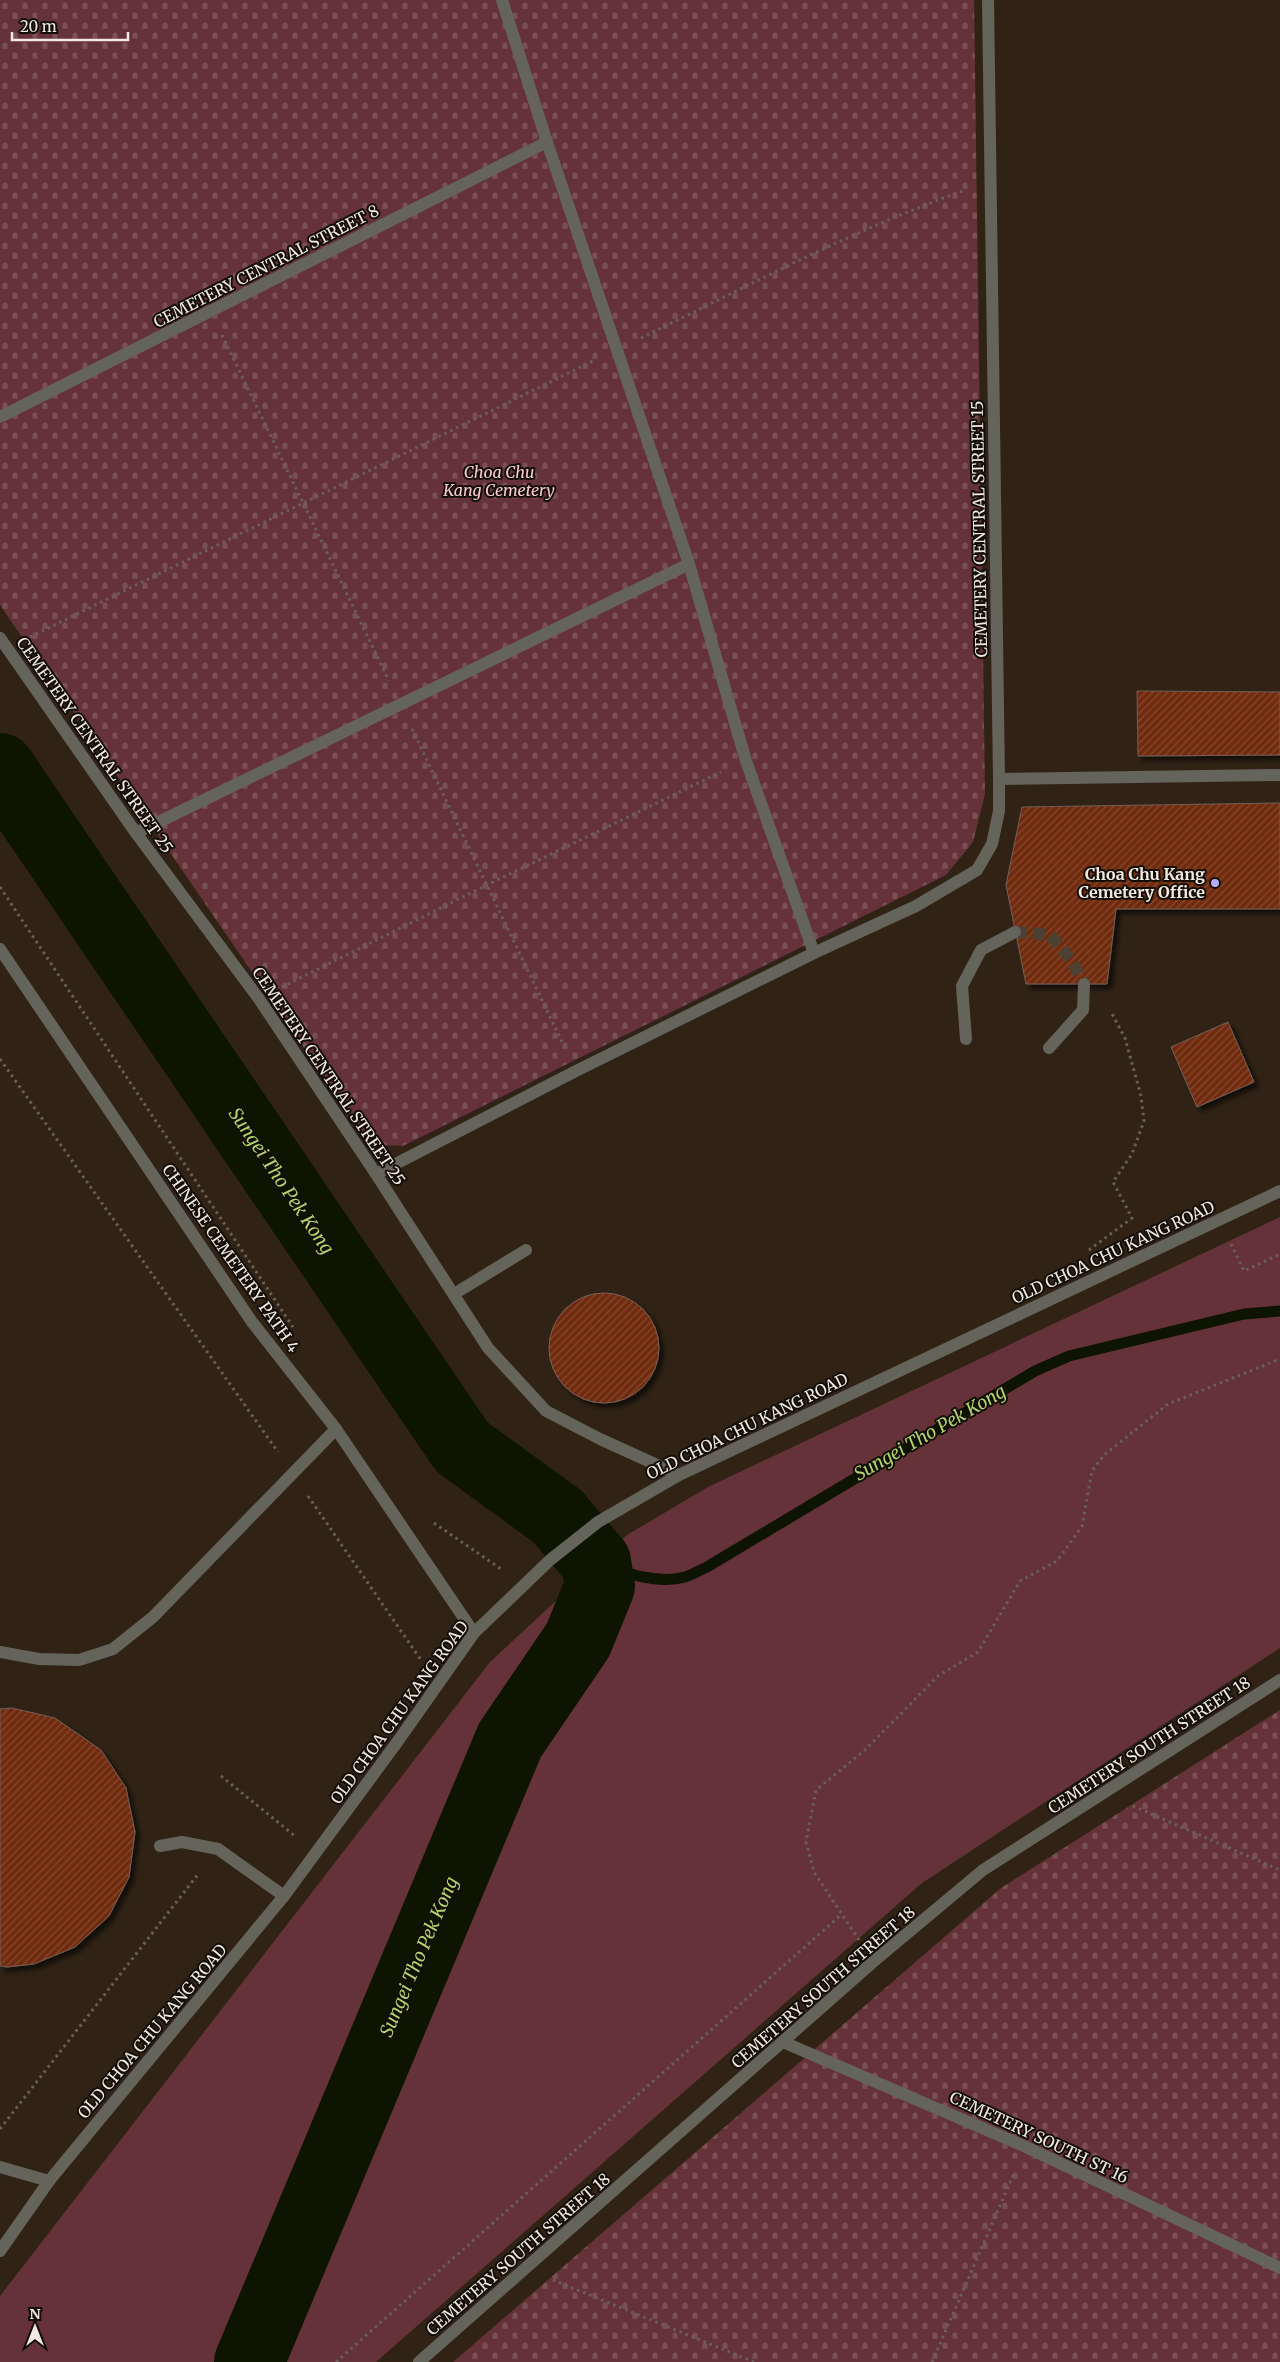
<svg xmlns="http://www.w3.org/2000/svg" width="1280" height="2362" font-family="Merriweather,serif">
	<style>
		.cemetery { fill: url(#cemetery-stones) }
		.park { fill: #643238 }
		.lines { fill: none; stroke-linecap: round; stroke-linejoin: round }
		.stream { stroke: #0d1401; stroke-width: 11 }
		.river { stroke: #0d1401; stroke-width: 70 }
		.building { fill: url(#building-hatch); stroke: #745f58; filter: url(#shadow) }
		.minor-tunnel { stroke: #4d4134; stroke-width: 12; stroke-dasharray: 12 6; stroke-linecap: butt }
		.path { stroke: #6c6055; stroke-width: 3; stroke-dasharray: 2.5 4; stroke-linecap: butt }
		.minor { stroke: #65645b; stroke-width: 12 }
		.poi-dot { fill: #b6acf8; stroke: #130e08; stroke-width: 2 }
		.labels { text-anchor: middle; stroke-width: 4; stroke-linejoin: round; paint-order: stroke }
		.street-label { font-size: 16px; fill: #f2e9e1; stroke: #130e08 }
		.park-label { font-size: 16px; font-style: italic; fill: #fbcbce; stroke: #130e08 }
		.poi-label { font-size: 16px; font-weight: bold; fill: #f2e9e1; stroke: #130e08; text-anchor: end }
		.water-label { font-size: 18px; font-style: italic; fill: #b2d56f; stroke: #130e08 }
	</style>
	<defs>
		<pattern id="cemetery-stones" width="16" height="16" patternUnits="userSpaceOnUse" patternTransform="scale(1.25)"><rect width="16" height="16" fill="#643238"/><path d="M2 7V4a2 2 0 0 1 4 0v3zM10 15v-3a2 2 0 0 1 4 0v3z" fill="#7b5054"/></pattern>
		<pattern id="building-hatch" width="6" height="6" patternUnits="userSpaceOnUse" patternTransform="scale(1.25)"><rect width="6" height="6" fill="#702b0d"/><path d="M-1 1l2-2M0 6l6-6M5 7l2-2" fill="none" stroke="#854a30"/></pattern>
		<filter id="shadow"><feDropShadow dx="4.5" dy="4.5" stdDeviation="2.5" flood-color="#0009"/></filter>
	</defs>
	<rect width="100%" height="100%" fill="#302316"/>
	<g class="cemetery">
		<polygon points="0,0 974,0 985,794 973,842 946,875 403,1146 381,1145 364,1135 0,605"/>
		<polygon points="1280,1710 1280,2362 453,2362 1001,1888"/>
	</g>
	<polygon class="park" points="1280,1217 1280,1648 922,1883 376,2362 0,2362 0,2296 490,1662 627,1535 708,1487"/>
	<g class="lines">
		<path class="stream" d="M596,1562C623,1572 656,1585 685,1577C692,1575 700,1570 707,1567L1035,1371L1069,1356L1244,1314L1280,1311"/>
		<polyline class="river" points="0,768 462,1447 557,1516 596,1562 600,1586 578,1640 510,1740 249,2362"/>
	</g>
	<g class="building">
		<polygon points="1137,691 1280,692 1280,755 1138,756"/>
		<polygon points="1280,803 1280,909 1116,909 1107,984 1026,984 1006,885 1022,807"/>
		<polygon points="1228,1022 1254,1082 1197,1107 1171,1047"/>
		<circle cx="604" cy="1348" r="55"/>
		<polygon points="12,1708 55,1718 101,1750 126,1788 135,1832 129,1877 109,1916 75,1947 34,1964 7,1967 0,1966 0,1709"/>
	</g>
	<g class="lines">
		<polyline class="minor-tunnel" points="1015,932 1050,935 1072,961 1084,984"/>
		<g class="path">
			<polyline points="222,335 389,681"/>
			<path d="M641,338C748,286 853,230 965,190"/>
			<polyline points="30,637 593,361"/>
			<polyline points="412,729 565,1048"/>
			<polyline points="0,887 293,1327"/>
			<polyline points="282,987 487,885 721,772"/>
			<polyline points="0,1059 278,1452"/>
			<polyline points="1231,1244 1244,1271 1280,1254"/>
			<polyline points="1089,1250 1132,1218 1113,1182 1132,1154 1144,1121 1141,1096 1125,1038 1111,1012"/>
			<polyline points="308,1496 421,1660"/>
			<polyline points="434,1523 501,1569"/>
			<polyline points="221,1776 295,1836"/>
			<polyline points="1133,1806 1280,1870"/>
			<polyline points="859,1940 814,1872 806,1842 816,1790 865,1750 938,1676 978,1652 1020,1581 1057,1561 1082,1526 1092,1471 1104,1455 1168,1404 1280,1359"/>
			<polyline points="0,2129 199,1873"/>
			<polyline points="553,2280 754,2362"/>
			<polyline points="336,2362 842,1914"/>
			<polyline points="932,2362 1015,2171"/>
		</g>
		<g class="minor">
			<polyline points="502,0 547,142 689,564 746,761 814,953"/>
			<polyline points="0,417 547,142"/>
			<polyline points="0,638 136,833 259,999 376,1174 488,1348 546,1411 600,1439 679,1475"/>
			<polyline points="999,779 1280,775"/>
			<polyline points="136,833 689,564"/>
			<polyline points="0,949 252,1322 336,1429 474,1633"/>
			<polyline points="966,1039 962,986 981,950 1015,932"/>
			<polyline points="1049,1048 1083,1010 1084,984"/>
			<polyline points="376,1174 576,1071 814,953 916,906 977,870 992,844 999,811 999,779 988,0"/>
			<polyline points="454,1294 526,1250"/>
			<polyline points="0,1652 39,1659 79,1660 113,1649 153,1617 336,1429"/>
			<polyline points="160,1846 182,1842 218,1849 284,1896"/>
			<polyline points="783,2042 1026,2147 1280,2268"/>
			<polyline points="0,2167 49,2181"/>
			<polyline points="0,2251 49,2181 284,1896 398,1741 474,1633 550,1560 598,1522 679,1475 1280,1191"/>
			<polyline points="419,2362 873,1962 983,1870 1280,1680"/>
		</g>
	</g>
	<circle class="poi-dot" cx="1215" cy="883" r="5"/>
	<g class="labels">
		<g class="street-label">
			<text transform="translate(266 266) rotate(-27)" y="6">CEMETERY CENTRAL STREET 8</text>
			<text transform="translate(979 529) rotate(-91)" y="6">CEMETERY CENTRAL STREET 15</text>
			<text transform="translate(95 745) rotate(55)" y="6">CEMETERY CENTRAL STREET 25</text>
			<text transform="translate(329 1076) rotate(56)" y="6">CEMETERY CENTRAL STREET 25</text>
			<text transform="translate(1113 1252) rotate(-25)" y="6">OLD CHOA CHU KANG ROAD</text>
			<text transform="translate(231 1258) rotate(55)" y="6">CHINESE CEMETERY PATH 4</text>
			<text transform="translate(747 1426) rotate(-26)" y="6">OLD CHOA CHU KANG ROAD</text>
			<text transform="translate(399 1712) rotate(-54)" y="6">OLD CHOA CHU KANG ROAD</text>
			<text transform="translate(1149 1745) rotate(-33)" y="6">CEMETERY SOUTH STREET 18</text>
			<text transform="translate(823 1987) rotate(-41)" y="6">CEMETERY SOUTH STREET 18</text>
			<text transform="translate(152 2031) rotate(-50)" y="6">OLD CHOA CHU KANG ROAD</text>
			<text transform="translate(1039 2137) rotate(25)" y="6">CEMETERY SOUTH ST 16</text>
			<text transform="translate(518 2254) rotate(-41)" y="6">CEMETERY SOUTH STREET 18</text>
		</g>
		<g class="park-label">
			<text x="499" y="478">Choa Chu<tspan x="499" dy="18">Kang Cemetery</tspan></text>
		</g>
		<g class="poi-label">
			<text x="1205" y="880">Choa Chu Kang<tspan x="1205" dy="18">Cemetery Office</tspan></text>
		</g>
		<g class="water-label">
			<text transform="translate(281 1181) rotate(56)" y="6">Sungei Tho Pek Kong</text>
			<text transform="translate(930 1433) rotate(-30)" y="6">Sungei Tho Pek Kong</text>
			<text transform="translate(419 1957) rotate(-67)" y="6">Sungei Tho Pek Kong</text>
		</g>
	</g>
	<g transform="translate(35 2327)" stroke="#130e08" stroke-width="4" paint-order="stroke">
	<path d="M0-4L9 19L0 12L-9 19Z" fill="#f2e9e1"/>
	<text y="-8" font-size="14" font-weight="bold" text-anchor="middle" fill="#f2e9e1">N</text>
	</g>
	<path d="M12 32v8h116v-8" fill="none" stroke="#f2e9e1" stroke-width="2.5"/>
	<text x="20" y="32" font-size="15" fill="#f2e9e1" stroke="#130e08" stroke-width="4" paint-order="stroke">20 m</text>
</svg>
